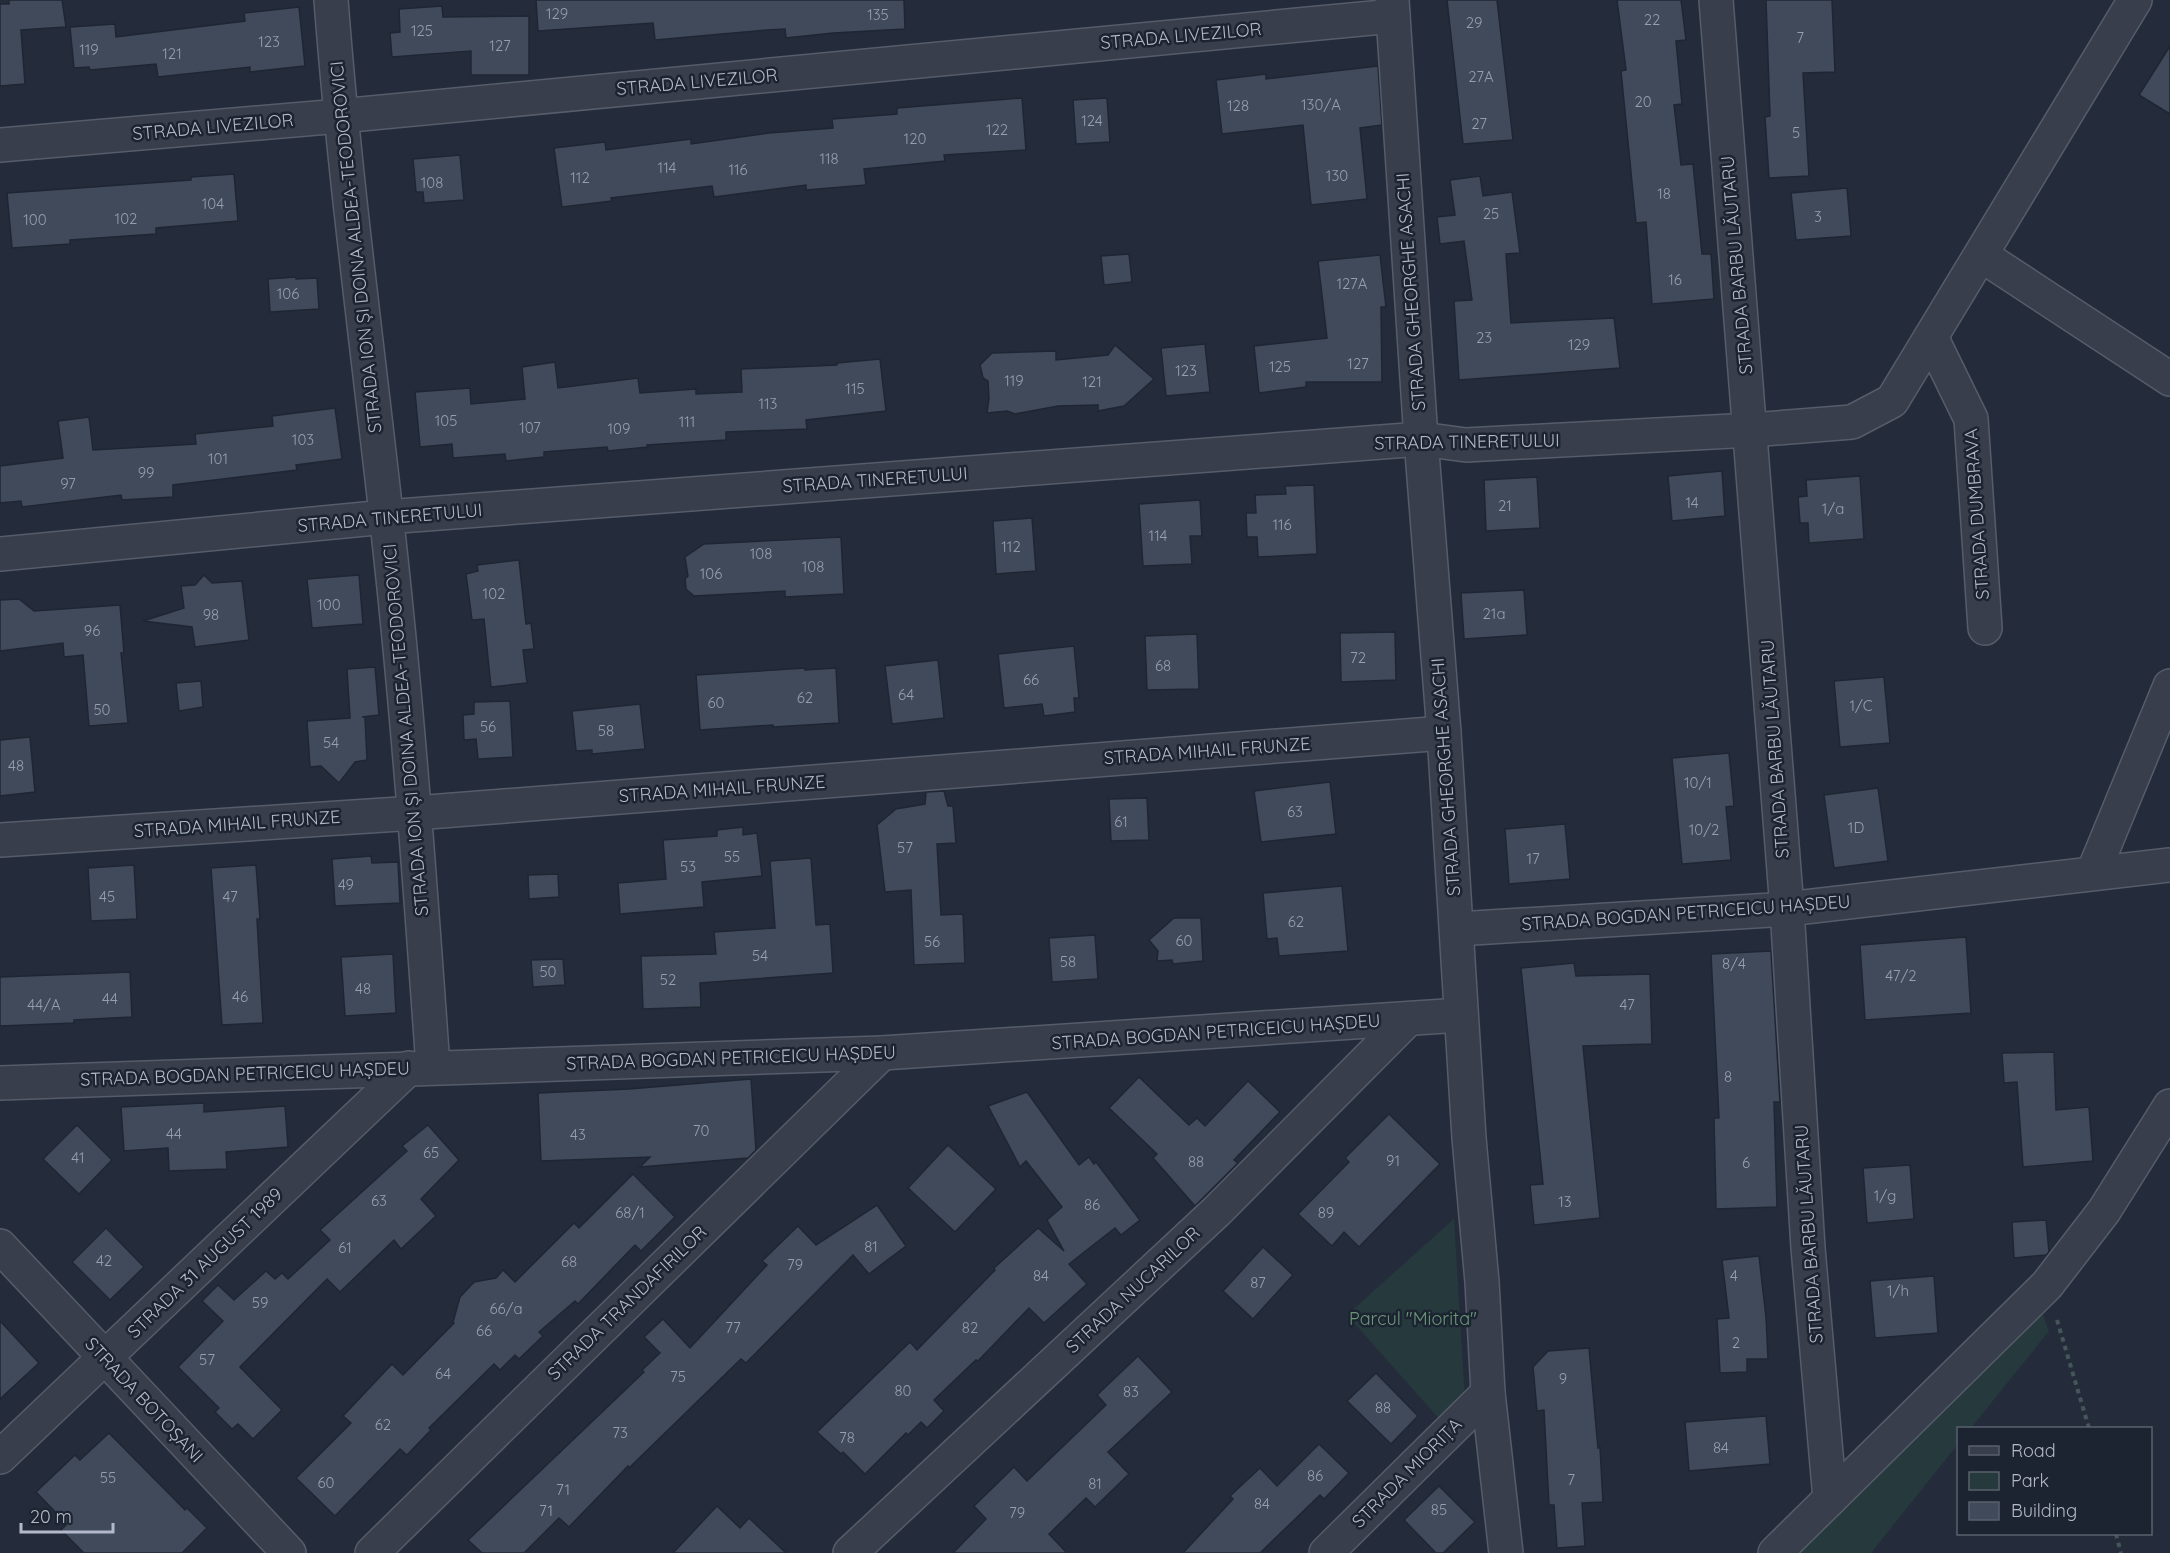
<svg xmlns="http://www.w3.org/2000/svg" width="2170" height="1553" font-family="Quicksand,sans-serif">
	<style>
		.green { fill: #26393d }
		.building { fill: #404a5b; stroke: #1f2633; stroke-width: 1.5 }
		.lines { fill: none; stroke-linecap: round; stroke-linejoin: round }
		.minor-casing { stroke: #565c6a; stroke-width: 36 }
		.path { stroke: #44565a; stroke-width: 4; stroke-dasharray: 4.5 4.5; stroke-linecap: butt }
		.minor { stroke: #383e4c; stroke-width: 33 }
		.labels { text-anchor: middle; stroke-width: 5; stroke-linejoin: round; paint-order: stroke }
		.number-label { font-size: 15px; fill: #969dad }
		.street-label { font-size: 18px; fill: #b3b9c8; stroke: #1d2431 }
		.park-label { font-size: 18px; fill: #6b9879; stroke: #1d2431 }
	</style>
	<rect width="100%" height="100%" fill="#242c3c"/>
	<g class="green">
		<polygon points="1454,1219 1465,1401 1443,1423 1347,1315"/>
		<polygon points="2041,1310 2049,1331 1971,1428 1958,1428 1958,1444 1871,1553 1793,1553"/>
	</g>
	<g class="building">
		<polygon points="9,0 62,0 66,27 21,30 25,84 0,86 0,4 9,4"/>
		<polygon points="536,0 904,0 905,29 833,33 786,38 785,29 767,30 655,40 653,23 538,31"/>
		<polygon points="1447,0 1497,0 1513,140 1463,144"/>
		<polygon points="1617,0 1681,0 1686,40 1676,41 1682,104 1674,105 1681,165 1693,164 1702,254 1711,254 1714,299 1652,304 1646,222 1636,223 1621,71 1626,70"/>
		<polygon points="1766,0 1832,0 1835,72 1803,73 1809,176 1769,178 1765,117 1770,116"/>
		<polygon points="442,6 443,17 529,16 529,75 471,75 471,51 392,57 390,33 400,32 399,9"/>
		<polygon points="299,7 305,66 250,72 250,67 158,77 156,64 90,70 89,67 74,68 70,27 115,24 116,37 245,21 244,13"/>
		<polygon points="2170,46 2170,114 2139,95"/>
		<polygon points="1378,66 1382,125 1360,128 1367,199 1311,205 1303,125 1222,134 1216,80 1266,74 1266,79"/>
		<polygon points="1022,98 1026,150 944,155 945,161 864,169 866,185 806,190 806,185 714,197 712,186 611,198 612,201 562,207 554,148 605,142 606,150 691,139 691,144 769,133 833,128 832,119 897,114 897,108"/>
		<polygon points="1107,98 1110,142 1076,144 1073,100"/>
		<polygon points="460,155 464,200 424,203 423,192 416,192 413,159"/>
		<polygon points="234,174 238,221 156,228 156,234 70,240 70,244 12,248 7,193 191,180 191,177"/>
		<polygon points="1480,176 1483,196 1512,192 1520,253 1506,254 1511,323 1614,318 1620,368 1459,380 1454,301 1472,300 1464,241 1440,244 1437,217 1455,215 1450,180"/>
		<polygon points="1847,188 1851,236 1796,240 1791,193"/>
		<polygon points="1129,254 1132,282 1104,285 1101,256"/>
		<polygon points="1380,255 1386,307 1381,307 1382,382 1306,382 1306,387 1259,393 1254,346 1327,338 1318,261"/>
		<polygon points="296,277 296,279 317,278 319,309 270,312 268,279"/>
		<polygon points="1205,344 1210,392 1166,396 1161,348"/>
		<polygon points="1115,345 1154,379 1124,406 1098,411 1098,405 1058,406 1015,414 1007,411 987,413 989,398 988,381 983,378 980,365 992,353 1056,351 1056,360 1108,355"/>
		<polygon points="880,359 886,411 806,420 807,429 726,432 726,440 647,445 648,447 608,451 607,447 544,452 544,457 506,461 505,454 453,458 452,444 420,447 415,392 470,388 471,404 525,399 522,367 555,362 558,388 638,378 640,393 696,389 696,394 742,392 741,369 837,365 837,363"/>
		<polygon points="335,408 342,459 296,465 297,470 173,485 173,497 122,500 121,495 22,507 21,501 0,503 0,466 63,458 58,421 89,417 93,450 196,444 195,434 273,426 272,416"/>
		<polygon points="1722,471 1725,516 1672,521 1668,476"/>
		<polygon points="1860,476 1864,539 1809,543 1808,523 1800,523 1798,497 1807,496 1806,480"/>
		<polygon points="1537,477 1540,528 1486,531 1484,480"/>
		<polygon points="1314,485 1317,554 1258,557 1257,537 1247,537 1246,513 1256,513 1255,495 1286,494 1285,486"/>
		<polygon points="1200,500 1202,536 1190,536 1192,564 1143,566 1139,504"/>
		<polygon points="1032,518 1036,571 996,574 993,521"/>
		<polygon points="841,537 844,594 785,597 785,591 694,596 686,589 685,579 688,576 685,557 704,544"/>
		<polygon points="519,560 526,624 531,623 534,649 523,650 527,683 491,687 484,619 472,620 466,574 478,571 477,565"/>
		<polygon points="204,575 212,583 242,581 249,640 195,647 192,627 143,621 184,608 181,586 195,585"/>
		<polygon points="359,575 363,624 312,628 307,579"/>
		<polygon points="1524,590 1527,635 1464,639 1461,593"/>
		<polygon points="19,599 34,611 120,605 124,653 121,653 128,723 89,726 83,655 64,657 63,643 0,651 0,600"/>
		<polygon points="1395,632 1396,680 1341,682 1340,633"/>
		<polygon points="1197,634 1199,689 1147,690 1145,636"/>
		<polygon points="1074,646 1079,698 1074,698 1075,712 1044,716 1042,704 1004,708 998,654"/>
		<polygon points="938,660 944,718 892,724 885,666"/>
		<polygon points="375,667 379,715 362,717 365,717 367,760 355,762 339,783 321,766 310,767 307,721 350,718 347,669"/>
		<polygon points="805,668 805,670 836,668 839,723 773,727 773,725 700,730 696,675"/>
		<polygon points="1884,677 1890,743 1840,747 1834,681"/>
		<polygon points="201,681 203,707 179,711 176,683"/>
		<polygon points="510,701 513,757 478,759 476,739 464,740 463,715 474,714 474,702"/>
		<polygon points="640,704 645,749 592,754 592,750 576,751 572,711"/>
		<polygon points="30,737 35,792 0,796 0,740"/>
		<polygon points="1729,753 1734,806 1726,807 1731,860 1682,864 1672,758"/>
		<polygon points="1330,782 1336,834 1261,842 1254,791"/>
		<polygon points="1878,788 1888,861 1834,868 1824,795"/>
		<polygon points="944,791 948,806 953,806 956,843 937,844 941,915 963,914 965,963 914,965 911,890 885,892 877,825 896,809 925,804 926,792"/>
		<polygon points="1147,798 1149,840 1111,841 1109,799"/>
		<polygon points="1565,824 1570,879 1509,884 1505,829"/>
		<polygon points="743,827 743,835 757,833 762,876 702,882 704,907 620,914 618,883 666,879 663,840 717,836 717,830"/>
		<polygon points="371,856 372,863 398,862 400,903 335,906 332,859"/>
		<polygon points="811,858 816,925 830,924 833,973 700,983 701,1007 643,1009 641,956 716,954 714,932 775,928 770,861"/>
		<polygon points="134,865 137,919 91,921 88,868"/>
		<polygon points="256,865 260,919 257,919 263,1023 222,1025 211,868"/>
		<polygon points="558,874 559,897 529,899 528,875"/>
		<polygon points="1342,886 1348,951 1279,956 1277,938 1267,939 1263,893"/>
		<polygon points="1174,918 1201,918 1203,961 1173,964 1172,960 1157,961 1158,951 1149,940"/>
		<polygon points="1095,935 1098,979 1052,982 1049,938"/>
		<polygon points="1966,937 1971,1013 1865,1020 1860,945"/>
		<polygon points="1771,951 1780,1102 1774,1102 1777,1207 1716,1209 1714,1118 1719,1118 1711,954"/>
		<polygon points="393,954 396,1013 345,1016 341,957"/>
		<polygon points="563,959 565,985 533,987 531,960"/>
		<polygon points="1574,963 1576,976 1650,974 1652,1044 1583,1046 1600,1218 1534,1225 1530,1185 1543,1184 1521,968"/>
		<polygon points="130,972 132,1017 74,1020 74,1023 0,1026 0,977"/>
		<polygon points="2054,1052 2056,1110 2089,1107 2093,1161 2023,1167 2017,1082 2004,1083 2002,1053"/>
		<polygon points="1139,1077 1189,1125 1197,1118 1205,1126 1248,1081 1280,1112 1234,1160 1238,1163 1195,1206 1153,1158 1157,1154 1109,1108"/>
		<polygon points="751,1079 756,1150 748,1158 640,1167 650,1157 541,1161 538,1093 629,1089"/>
		<polygon points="1027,1092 1079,1165 1089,1157 1094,1164 1096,1162 1140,1220 1121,1235 1115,1228 1069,1264 1087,1284 1044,1323 1029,1308 978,1361 976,1360 934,1400 944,1411 927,1428 921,1422 908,1435 906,1433 865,1474 843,1452 841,1454 817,1432 910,1342 917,1350 995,1270 994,1268 1038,1228 1064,1251 1047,1220 1062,1207 1026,1161 1020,1167 988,1106"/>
		<polygon points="204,1103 204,1112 285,1106 288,1147 226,1152 227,1169 169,1171 168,1148 124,1151 121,1107"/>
		<polygon points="1389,1114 1440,1164 1359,1247 1344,1232 1332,1246 1298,1214 1349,1162 1345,1158"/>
		<polygon points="77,1125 112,1160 79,1194 43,1159"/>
		<polygon points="428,1125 459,1160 421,1199 436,1216 401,1249 394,1240 340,1292 327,1279 240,1367 282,1410 253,1439 238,1424 232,1429 215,1412 219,1408 178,1367 223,1321 202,1301 218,1285 234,1300 266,1271 275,1279 282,1273 288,1279 330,1240 320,1230 407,1151 402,1146"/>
		<polygon points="948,1145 996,1189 955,1232 908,1188"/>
		<polygon points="1910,1165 1914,1219 1867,1223 1863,1168"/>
		<polygon points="633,1174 675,1217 641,1251 635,1245 578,1304 575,1301 539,1332 543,1336 519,1359 515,1355 500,1370 494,1364 429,1428 431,1430 407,1455 400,1449 335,1516 296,1478 351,1423 343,1416 392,1364 403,1375 454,1323 453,1322 460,1297 474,1282 496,1278 503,1270 515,1282 574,1223 579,1228"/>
		<polygon points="877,1205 906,1246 869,1274 853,1255 746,1363 741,1359 629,1468 628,1466 569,1527 559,1518 524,1553 482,1553 468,1540 644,1372 642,1370 660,1353 644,1337 663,1319 690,1348 767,1265 762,1261 798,1226 816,1245"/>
		<polygon points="2046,1220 2049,1252 2046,1255 2014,1258 2012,1222"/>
		<polygon points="106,1228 144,1267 110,1300 72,1262"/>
		<polygon points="1263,1247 1293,1275 1253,1319 1223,1291"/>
		<polygon points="1759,1256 1766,1317 1768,1359 1747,1359 1747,1372 1720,1373 1717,1319 1729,1318 1722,1260"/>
		<polygon points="1934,1276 1938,1333 1875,1338 1870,1281"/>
		<polygon points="0,1321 39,1363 0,1399"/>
		<polygon points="1589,1348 1598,1448 1600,1447 1603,1502 1582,1503 1585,1546 1557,1548 1554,1505 1549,1505 1544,1410 1537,1411 1533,1367 1548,1351"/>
		<polygon points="1138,1356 1172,1392 1108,1452 1129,1474 1095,1507 1086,1498 1049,1534 1067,1553 953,1553 986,1519 974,1506 1014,1467 1027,1481 1106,1405 1097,1395"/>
		<polygon points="1376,1373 1418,1416 1391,1444 1347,1401"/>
		<polygon points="1766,1416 1770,1464 1689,1471 1685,1422"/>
		<polygon points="109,1433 185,1510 187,1508 207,1528 182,1553 84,1553 61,1530 67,1524 36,1492 75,1455 80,1460"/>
		<polygon points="1319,1444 1349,1473 1324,1499 1320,1495 1260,1553 1183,1553 1233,1499 1230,1496 1260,1468 1277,1486"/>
		<polygon points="1439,1486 1475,1522 1443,1553 1436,1553 1404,1520"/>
		<polygon points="717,1506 740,1528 749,1518 786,1553 673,1553"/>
	</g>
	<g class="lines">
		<g class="minor-casing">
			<g id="minor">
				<path d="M331,0C344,172 367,343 386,514C407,698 420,882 433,1067"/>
				<polyline points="1392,0 1421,439 1444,733 1469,1138 1482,1282 1488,1393 1506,1553"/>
				<polyline points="1716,0 1787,909 1808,1248 1830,1499"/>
				<polyline points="0,145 340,116 1393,16"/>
				<polyline points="1981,255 2170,379"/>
				<polyline points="1931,337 1971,419 1985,628"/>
				<polyline points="0,554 386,517 1421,439 1466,445 1751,430 1852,422 1892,401 2135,0"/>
				<polyline points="0,840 415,813 1444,733"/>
				<polyline points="2093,873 2170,686"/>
				<polyline points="1457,929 1787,909 2170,865"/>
				<polyline points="0,1083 882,1053 1461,1015"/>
				<polyline points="0,1246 289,1553"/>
				<polyline points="0,1457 409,1068"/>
				<polyline points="372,1553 882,1053"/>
				<polyline points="850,1553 1217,1211 1408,1019"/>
				<polyline points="1326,1553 1488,1393"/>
				<polyline points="1775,1553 2047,1285 2104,1211 2170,1106"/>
			</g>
		</g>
		<g class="path">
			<polyline points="2057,1320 2089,1428"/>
			<polyline points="2116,1534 2121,1553"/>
		</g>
		<use href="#minor" class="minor"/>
	</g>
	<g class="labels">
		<g class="number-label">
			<text x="557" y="19">129</text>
			<text x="878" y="20">135</text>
			<text x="1652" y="25">22</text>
			<text x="1474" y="28">29</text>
			<text x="422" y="36">125</text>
			<text x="1800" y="43">7</text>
			<text x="269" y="47">123</text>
			<text x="500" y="51">127</text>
			<text x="89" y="55">119</text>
			<text x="172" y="59">121</text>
			<text x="1481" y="82">27A</text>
			<text x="1643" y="107">20</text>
			<text x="1321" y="110">130/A</text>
			<text x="1238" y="111">128</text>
			<text x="1092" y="126">124</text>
			<text x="1479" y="129">27</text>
			<text x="997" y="135">122</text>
			<text x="1796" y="138">5</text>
			<text x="915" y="144">120</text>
			<text x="829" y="164">118</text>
			<text x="667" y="173">114</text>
			<text x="738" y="175">116</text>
			<text x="1337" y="181">130</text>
			<text x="580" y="183">112</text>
			<text x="432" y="188">108</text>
			<text x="1664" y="199">18</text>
			<text x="213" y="209">104</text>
			<text x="1491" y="219">25</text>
			<text x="1818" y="222">3</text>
			<text x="126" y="224">102</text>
			<text x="35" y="225">100</text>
			<text x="1675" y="285">16</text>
			<text x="1352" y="289">127A</text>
			<text x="288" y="299">106</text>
			<text x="1484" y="343">23</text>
			<text x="1579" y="350">129</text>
			<text x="1358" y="369">127</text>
			<text x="1280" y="372">125</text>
			<text x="1186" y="376">123</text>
			<text x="1014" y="386">119</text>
			<text x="1092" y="387">121</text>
			<text x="855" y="394">115</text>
			<text x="768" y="409">113</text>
			<text x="446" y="426">105</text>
			<text x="687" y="427">111</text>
			<text x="530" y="433">107</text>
			<text x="619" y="434">109</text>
			<text x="303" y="445">103</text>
			<text x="218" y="464">101</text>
			<text x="146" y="478">99</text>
			<text x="68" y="489">97</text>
			<text x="1692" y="508">14</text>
			<text x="1505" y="511">21</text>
			<text x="1833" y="514">1/a</text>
			<text x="1282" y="530">116</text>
			<text x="1158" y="541">114</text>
			<text x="1011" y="552">112</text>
			<text x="761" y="559">108</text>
			<text x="813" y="572">108</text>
			<text x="711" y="579">106</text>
			<text x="494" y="599">102</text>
			<text x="329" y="610">100</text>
			<text x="1494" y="619">21a</text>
			<text x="211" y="620">98</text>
			<text x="92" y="636">96</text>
			<text x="1358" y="663">72</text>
			<text x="1163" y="671">68</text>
			<text x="1031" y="685">66</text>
			<text x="906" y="700">64</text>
			<text x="805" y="703">62</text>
			<text x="716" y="708">60</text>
			<text x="1861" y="711">1/C</text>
			<text x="102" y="715">50</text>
			<text x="488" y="732">56</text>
			<text x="606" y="736">58</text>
			<text x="331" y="748">54</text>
			<text x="16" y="771">48</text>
			<text x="1698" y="788">10/1</text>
			<text x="1295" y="817">63</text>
			<text x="1121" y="827">61</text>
			<text x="1856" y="833">1D</text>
			<text x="1704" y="835">10/2</text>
			<text x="905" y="853">57</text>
			<text x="732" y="862">55</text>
			<text x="1533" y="864">17</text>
			<text x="688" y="872">53</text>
			<text x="346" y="890">49</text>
			<text x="107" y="902">45</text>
			<text x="230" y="902">47</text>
			<text x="1296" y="927">62</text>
			<text x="1184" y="946">60</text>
			<text x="932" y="947">56</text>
			<text x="760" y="961">54</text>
			<text x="1068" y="967">58</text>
			<text x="1734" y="969">8/4</text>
			<text x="548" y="977">50</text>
			<text x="1901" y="981">47/2</text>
			<text x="668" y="985">52</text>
			<text x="363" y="994">48</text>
			<text x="240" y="1002">46</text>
			<text x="110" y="1004">44</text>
			<text x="44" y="1010">44/A</text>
			<text x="1627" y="1010">47</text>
			<text x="1728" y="1082">8</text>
			<text x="701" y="1136">70</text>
			<text x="174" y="1139">44</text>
			<text x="578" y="1140">43</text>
			<text x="431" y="1158">65</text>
			<text x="78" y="1163">41</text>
			<text x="1393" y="1166">91</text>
			<text x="1196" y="1167">88</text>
			<text x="1746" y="1168">6</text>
			<text x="1885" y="1201">1/g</text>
			<text x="379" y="1206">63</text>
			<text x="1565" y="1207">13</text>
			<text x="1092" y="1210">86</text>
			<text x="630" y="1218">68/1</text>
			<text x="1326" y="1218">89</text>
			<text x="871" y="1252">81</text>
			<text x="345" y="1253">61</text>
			<text x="104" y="1266">42</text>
			<text x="569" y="1267">68</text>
			<text x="795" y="1270">79</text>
			<text x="1041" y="1281">84</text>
			<text x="1734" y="1281">4</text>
			<text x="1258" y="1288">87</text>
			<text x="1898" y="1296">1/h</text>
			<text x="260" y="1308">59</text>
			<text x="506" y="1314">66/a</text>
			<text x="733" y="1333">77</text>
			<text x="970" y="1333">82</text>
			<text x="484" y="1336">66</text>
			<text x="1736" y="1348">2</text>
			<text x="207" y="1365">57</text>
			<text x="443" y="1379">64</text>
			<text x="678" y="1382">75</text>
			<text x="1563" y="1384">9</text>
			<text x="903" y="1396">80</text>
			<text x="1131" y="1397">83</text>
			<text x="1383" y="1413">88</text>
			<text x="383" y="1430">62</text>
			<text x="620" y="1438">73</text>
			<text x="847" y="1443">78</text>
			<text x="1721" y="1453">84</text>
			<text x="1315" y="1481">86</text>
			<text x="108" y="1483">55</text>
			<text x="1571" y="1485">7</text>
			<text x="326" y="1488">60</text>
			<text x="1095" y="1489">81</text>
			<text x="563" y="1495">71</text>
			<text x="1262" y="1509">84</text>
			<text x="1439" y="1515">85</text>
			<text x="546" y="1516">71</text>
			<text x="1017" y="1518">79</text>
		</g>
		<g class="street-label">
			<text transform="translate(1181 36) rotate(-5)" y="6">STRADA LIVEZILOR</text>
			<text transform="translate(697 82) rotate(-5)" y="6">STRADA LIVEZILOR</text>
			<text transform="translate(213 127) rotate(-5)" y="6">STRADA LIVEZILOR</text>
			<text transform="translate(356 247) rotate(-96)" y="6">STRADA ION ȘI DOINA ALDEA-TEODOROVICI</text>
			<text transform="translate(1737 265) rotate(-95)" y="6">STRADA BARBU LĂUTARU</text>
			<text transform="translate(1411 292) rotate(-94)" y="6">STRADA GHEORGHE ASACHI</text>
			<text transform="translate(1467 442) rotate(-1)" y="6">STRADA TINERETULUI</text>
			<text transform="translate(875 480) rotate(-4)" y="6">STRADA TINERETULUI</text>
			<text transform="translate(1977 514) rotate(-94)" y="6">STRADA DUMBRAVA</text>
			<text transform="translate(390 518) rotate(-5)" y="6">STRADA TINERETULUI</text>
			<text transform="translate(406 730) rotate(-95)" y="6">STRADA ION ȘI DOINA ALDEA-TEODOROVICI</text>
			<text transform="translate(1775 749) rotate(-94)" y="6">STRADA BARBU LĂUTARU</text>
			<text transform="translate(1207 751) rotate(-4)" y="6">STRADA MIHAIL FRUNZE</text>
			<text transform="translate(1446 777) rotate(-94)" y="6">STRADA GHEORGHE ASACHI</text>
			<text transform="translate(722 789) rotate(-4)" y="6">STRADA MIHAIL FRUNZE</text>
			<text transform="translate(237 824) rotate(-4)" y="6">STRADA MIHAIL FRUNZE</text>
			<text transform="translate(1686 913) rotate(-4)" y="6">STRADA BOGDAN PETRICEICU HAȘDEU</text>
			<text transform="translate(1216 1032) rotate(-4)" y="6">STRADA BOGDAN PETRICEICU HAȘDEU</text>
			<text transform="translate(731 1058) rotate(-2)" y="6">STRADA BOGDAN PETRICEICU HAȘDEU</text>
			<text transform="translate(245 1074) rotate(-2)" y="6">STRADA BOGDAN PETRICEICU HAȘDEU</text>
			<text transform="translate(1809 1234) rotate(-94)" y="6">STRADA BARBU LĂUTARU</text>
			<text transform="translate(205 1263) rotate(-44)" y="6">STRADA 31 AUGUST 1989</text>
			<text transform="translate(1133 1290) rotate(-43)" y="6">STRADA NUCARILOR</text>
			<text transform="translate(627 1303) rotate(-44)" y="6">STRADA TRANDAFIRILOR</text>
			<text transform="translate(144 1400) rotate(47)" y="6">STRADA BOTOȘANI</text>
			<text transform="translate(1407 1473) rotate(-45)" y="6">STRADA MIORIȚA</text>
		</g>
		<g class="park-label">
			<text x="1413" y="1325">Parcul "Miorita"</text>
		</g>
	</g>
	<rect x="1957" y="1427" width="195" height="108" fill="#1d2431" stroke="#59606d" stroke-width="1.5"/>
	<rect x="1969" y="1446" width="30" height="9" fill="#383e4c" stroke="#59606d" stroke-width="1.5"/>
	<text x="2011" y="1457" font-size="18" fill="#b3b9c8">Road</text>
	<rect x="1969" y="1472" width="30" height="18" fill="#26393d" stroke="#59606d" stroke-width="1.5"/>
	<text x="2011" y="1487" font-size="18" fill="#b3b9c8">Park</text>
	<rect x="1969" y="1502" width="30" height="18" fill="#404a5b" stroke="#59606d" stroke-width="1.5"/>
	<text x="2011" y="1517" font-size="18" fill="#b3b9c8">Building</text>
	<path d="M21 1523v9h92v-9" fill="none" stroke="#b3b9c8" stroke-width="3"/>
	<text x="30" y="1523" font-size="18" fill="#b3b9c8" stroke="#1d2431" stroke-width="4.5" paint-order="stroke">20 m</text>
</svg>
